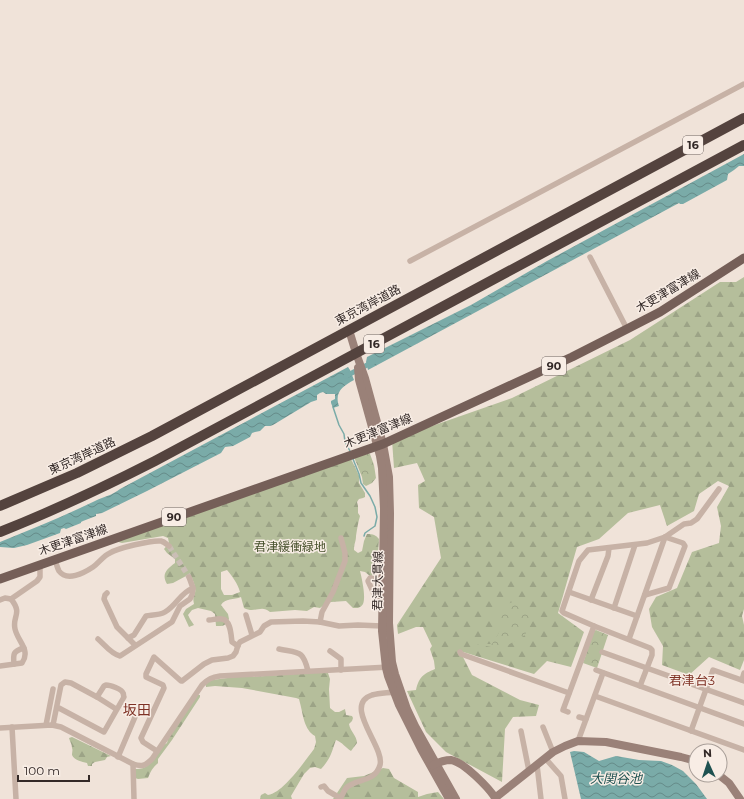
<svg xmlns="http://www.w3.org/2000/svg" width="744" height="799" font-family="Montserrat,'Noto Sans JP',sans-serif">
	<style>
		.forest { fill: url(#forest-firs); fill-rule: evenodd }
		.park { fill: url(#park-crowns) }
		.water { fill: url(#water-waves) }
		.lines { fill: none; stroke-linecap: round; stroke-linejoin: round }
		.stream { stroke: #7aaba8; stroke-width: 1.5 }
		.canal { stroke: #7aaba8; stroke-width: 5 }
		.street-tunnel { stroke: #cabeb5; stroke-width: 5.5; stroke-dasharray: 5.5 3; stroke-linecap: butt }
		.street { stroke: #c7b2a6; stroke-width: 5.5 }
		.secondary { stroke: #9a8178; stroke-width: 8 }
		.primary { stroke: #755f58; stroke-width: 9 }
		.highway { stroke: #54433e; stroke-width: 10 }
		.labels { text-anchor: middle; stroke-width: 3; stroke-linejoin: round; paint-order: stroke }
		.shield { fill: #f8ede5; stroke: #6e6460; stroke-width: 1 }
		.shield-label { font-size: 11px; font-weight: bold; fill: #332927 }
		.street-label { font-size: 12px; fill: #332927; stroke: #f8ede5 }
		.park-label { font-size: 12px; fill: #46502c; stroke: #f8ede5 }
		.neighbourhood-label { font-size: 13px; fill: #7e3124; stroke: #f8ede5 }
		.water-label { font-size: 13px; font-style: italic; fill: #1f5251; stroke: #f8ede5 }
		.quarter-label { font-size: 14px; fill: #7e3124; stroke: #f8ede5 }
	</style>
	<defs>
		<pattern id="forest-firs" width="22" height="20" patternUnits="userSpaceOnUse"><rect width="22" height="20" fill="#b5be9b"/><path d="M5 1l3.5 6h-7zM16 11l3.5 6h-7z" fill="#9ca386"/></pattern>
		<pattern id="park-crowns" width="20" height="18" patternUnits="userSpaceOnUse"><rect width="20" height="18" fill="#b5be9b"/><path d="M2 6a3 3 0 1 1 6 0M12 15a3 3 0 1 1 6 0" fill="none" stroke="#9ca386"/></pattern>
		<pattern id="water-waves" width="16" height="10" patternUnits="userSpaceOnUse"><rect width="16" height="10" fill="#7aaba8"/><path d="M0 5q4-4 8 0t8 0" fill="none" stroke="#658b89"/></pattern>
	</defs>
	<rect width="100%" height="100%" fill="#f0e3d9"/>
	<g class="forest">
		<path d="M744,277V609L742,616L744,625V660L740,670L709,657L689,675L662,665L663,646L652,627L649,609L656,597L677,588L692,552L719,543L721,526L717,507L729,486L718,481L699,494L694,511L667,526L660,505L628,513L599,539L577,547L558,613L584,632L571,667L547,661L534,674L460,651L472,675L520,700L539,705L536,716L513,717L505,729L502,782L446,752L426,732L407,691L416,690C419,677 423,674 435,669L434,661L430,649L432,646L423,627H416L398,634L397,625L441,558L434,517L419,508L418,485L425,481L417,463L394,468L392,440L512,398L630,340L720,282H736Z"/>
		<path d="M351,459L356,469L359,476V483L365,493V497L363,498L359,499L357,502L358,506V513L360,516C358,523 357,529 356,536C356,542 354,543 354,550L358,553L362,551L364,541L367,534C373,534 376,535 379,539L377,567V575L370,576L365,572L360,571C362,579 366,597 363,604C362,606 360,607 358,608H353L346,601L331,602L324,605L320,608L314,607L307,611L295,610L270,612C261,604 255,614 244,608L241,597C234,600 225,598 221,605L228,614L229,619C225,626 224,626 216,626L215,614L211,611L198,608L192,610L188,615L190,619L194,625L189,627L183,614L186,609L194,604C193,599 193,598 195,593C196,588 194,583 192,578L186,576L173,583L167,584C161,574 167,569 175,563V559L167,553L164,549L169,543L168,538L163,536L122,543L115,541ZM227,570C232,576 238,584 240,592L232,595H224L221,589V572Z"/>
		<path d="M324,672L328,673L330,679L329,689L330,708L335,712H339L345,709L346,715L352,716L353,718L352,721L349,724C350,731 357,736 357,743L351,751C346,748 342,742 336,740C334,745 333,749 331,754C329,759 325,765 321,769L315,767L310,768L304,774L291,796L292,799H260L261,795L265,793L268,795C283,793 304,762 314,749L316,742L315,736C304,730 303,714 300,703L299,699L296,698L242,688L215,686L206,687V683L212,680L235,677H249Z"/>
		<path d="M197,695H200V697L172,740L158,759V763C153,767 150,772 148,778L138,779L135,778V769C138,769 142,769 145,767C154,762 157,749 167,743L168,739Z"/>
		<path d="M72,737L111,756L107,757L105,760L95,762L92,764V766H88L87,763C82,762 74,760 72,755C72,752 73,750 72,748C72,744 70,742 69,738Z"/>
		<polygon points="383,768 389,769 394,778 418,792 418,797 427,794 438,792 444,799 333,799 347,778 364,776"/>
	</g>
	<g class="park">
		<polygon points="367,453 370,454 374,465 376,478 372,483 366,486 363,484 362,477 354,457"/>
		<path d="M516,601L530,610L536,615L525,635L501,649L476,644H492C501,630 502,630 495,616L503,605Z"/>
		<polygon points="596,630 608,635 597,668 583,663 594,631"/>
	</g>
	<g class="water">
		<polygon points="744,154 744,166 739,166 734,170 728,174 727,180 683,204 680,204 679,203 368,370 366,362 367,357 471,305 547,261"/>
		<path d="M348,367L350,370L354,380C343,386 334,392 339,406L333,408L331,403V401L335,399V394H326L323,392L320,393L317,395V400L311,402L273,425L270,426H265L260,431L255,432L252,433L250,437L233,446L225,447L221,453L147,491L102,513L96,514V516L83,521L81,522V523L66,529L64,528L61,529L60,533L27,545L14,548L0,547V542C32,529 64,516 95,501C103,497 113,495 120,489Z"/>
		<polygon points="574,751 584,752 599,761 616,756 639,760 661,761 672,765 683,771 696,784 707,799 581,799 570,752"/>
	</g>
	<g class="lines">
		<g class="stream">
			<polyline points="333,407 339,425 344,434 345,442 350,451"/>
			<polyline points="353,459 359,474 361,483 370,496 375,507 377,517 375,526 365,533 364,536"/>
		</g>
		<polyline class="canal" points="346,376 373,362"/>
		<polyline class="street-tunnel" points="169,546 189,577"/>
		<g class="street">
			<polyline points="590,257 627,329"/>
			<polyline points="410,261 744,84"/>
			<path d="M55,559C56,563 57,567 59,571C67,582 84,573 93,567C99,563 103,556 110,553C118,548 151,540 161,541C165,542 166,544 169,546"/>
			<polyline points="569,592 637,616"/>
			<polyline points="107,593 105,595 104,599 117,627 135,645"/>
			<polyline points="645,595 669,588 685,546 683,543 665,537"/>
			<polyline points="383,599 375,596 368,581 370,578 383,578"/>
			<polyline points="0,600 5,598 11,599 37,581 40,577 40,564"/>
			<polyline points="591,600 608,556 609,548"/>
			<polyline points="614,608 635,545"/>
			<polyline points="246,615 252,635"/>
			<path d="M209,620C213,620 218,618 222,619C231,620 231,636 232,642L238,646"/>
			<polyline points="320,622 322,612 333,592 345,561 345,553 341,538"/>
			<path d="M128,638L134,635L146,616C152,615 160,615 165,612C177,605 180,593 193,588"/>
			<path d="M98,639C104,644 111,654 120,656L172,622L180,606L190,599L192,595L193,588L189,577"/>
			<polyline points="629,639 665,537"/>
			<path d="M279,649C299,653 303,650 308,671"/>
			<polyline points="330,651 341,659 341,670"/>
			<polyline points="460,652 461,654 569,693"/>
			<polyline points="602,652 744,703"/>
			<path d="M14,664C13,654 13,651 24,648"/>
			<path d="M0,666L22,663C31,650 18,642 15,629C12,616 23,614 11,599"/>
			<polyline points="596,670 744,724"/>
			<polyline points="742,680 744,673"/>
			<polyline points="640,686 652,655 652,650 650,648 594,626 564,613 562,611 579,561 588,550 647,543 665,537 684,524 691,523 697,519 719,489"/>
			<polyline points="595,696 744,750"/>
			<polyline points="97,697 116,709"/>
			<polyline points="568,712 563,710 594,626"/>
			<polyline points="579,717 586,719"/>
			<polyline points="46,725 53,689"/>
			<path d="M53,725L61,685L65,682L71,683L97,697L104,686L106,685C110,685 122,689 123,693C124,694 123,695 124,697L104,732L57,707"/>
			<polyline points="12,727 16,799"/>
			<polyline points="543,727 553,752"/>
			<path d="M0,728L52,725L61,727L133,764C142,767 145,766 152,759L202,685C208,679 212,677 220,676L389,667"/>
			<polyline points="521,731 529,771"/>
			<polyline points="691,731 713,670 744,681"/>
			<polyline points="578,741 603,673"/>
			<polyline points="157,751 143,742 141,738 164,688 163,685 146,677 146,674 154,657 181,681 182,681 204,664 212,660 228,658 233,656 236,652 238,645 240,642 260,632 264,626 271,622 303,621 320,622 339,626 358,625 382,626"/>
			<polyline points="118,757 135,717"/>
			<polyline points="545,758 561,776 565,799"/>
			<polyline points="133,764 134,799"/>
			<polyline points="537,765 541,799"/>
			<polyline points="321,787 324,786 328,791 340,798"/>
			<path d="M340,799C342,796 344,791 346,788C356,778 375,783 380,765C385,747 342,705 372,695C379,693 387,693 394,692"/>
		</g>
		<g class="secondary">
			<polyline points="349,330 356,353 365,378 383,444 389,477 390,513 389,623 392,662 395,674 407,709 415,726 456,799"/>
			<polyline points="358,368 359,380 380,456 382,468 384,509 382,631 386,668 388,676 399,705 421,749 449,799"/>
			<path d="M433,765C439,762 444,760 451,760C464,762 489,788 496,799"/>
			<polyline points="719,775 729,783 740,799"/>
			<polyline points="495,798 553,752 565,746 578,741 606,742 681,757 696,761"/>
		</g>
		<polyline class="primary" points="0,579 383,444 572,357 627,329 660,312 744,258"/>
		<g class="highway">
			<polyline points="0,506 77,473 152,436 744,118"/>
			<path d="M0,532C53,511 104,487 155,461L744,145"/>
		</g>
	</g>
	<g class="labels">
		<g class="shield">
			<rect x="683" y="136" width="20" height="18" rx="3"/>
			<rect x="364" y="335" width="20" height="18" rx="3"/>
			<rect x="542" y="357" width="24" height="18" rx="3"/>
			<rect x="162" y="508" width="24" height="18" rx="3"/>
		</g>
		<g class="shield-label">
			<text x="693" y="149">16</text>
			<text x="374" y="348">16</text>
			<text x="554" y="370">90</text>
			<text x="174" y="521">90</text>
		</g>
		<g class="street-label">
			<text transform="translate(668 291) rotate(-31)" y="4">木更津富津線</text>
			<text transform="translate(368 305) rotate(-28)" y="4">東京湾岸道路</text>
			<text transform="translate(378 431) rotate(-22)" y="4">木更津富津線</text>
			<text transform="translate(82 456) rotate(-25)" y="4">東京湾岸道路</text>
			<text transform="translate(73 540) rotate(-19)" y="4">木更津富津線</text>
			<text transform="translate(378 581) rotate(-89)" y="4">君津大貫線</text>
		</g>
		<g class="park-label">
			<text x="290" y="551">君津緩衝緑地</text>
		</g>
		<g class="neighbourhood-label">
			<text x="692" y="685">君津台3</text>
		</g>
		<g class="water-label">
			<text x="616" y="783">大関谷池</text>
		</g>
		<g class="quarter-label">
			<text x="137" y="715">坂田</text>
		</g>
	</g>
	<g transform="translate(708 763) rotate(357)"><circle r="19" fill="#f8ede5" stroke="#a99f99"/>
	<path d="M0-3L7 15L0 10L-7 15Z" fill="#1f5251"/>
	<text y="-6" font-size="11" font-weight="bold" text-anchor="middle" fill="#332927">N</text>
	</g>
	<path d="M18 775v6h71v-6" fill="none" stroke="#332927" stroke-width="2"/>
	<text x="24" y="775" font-size="12" fill="#332927" stroke="#f8ede5" stroke-width="3" paint-order="stroke">100 m</text>
</svg>
